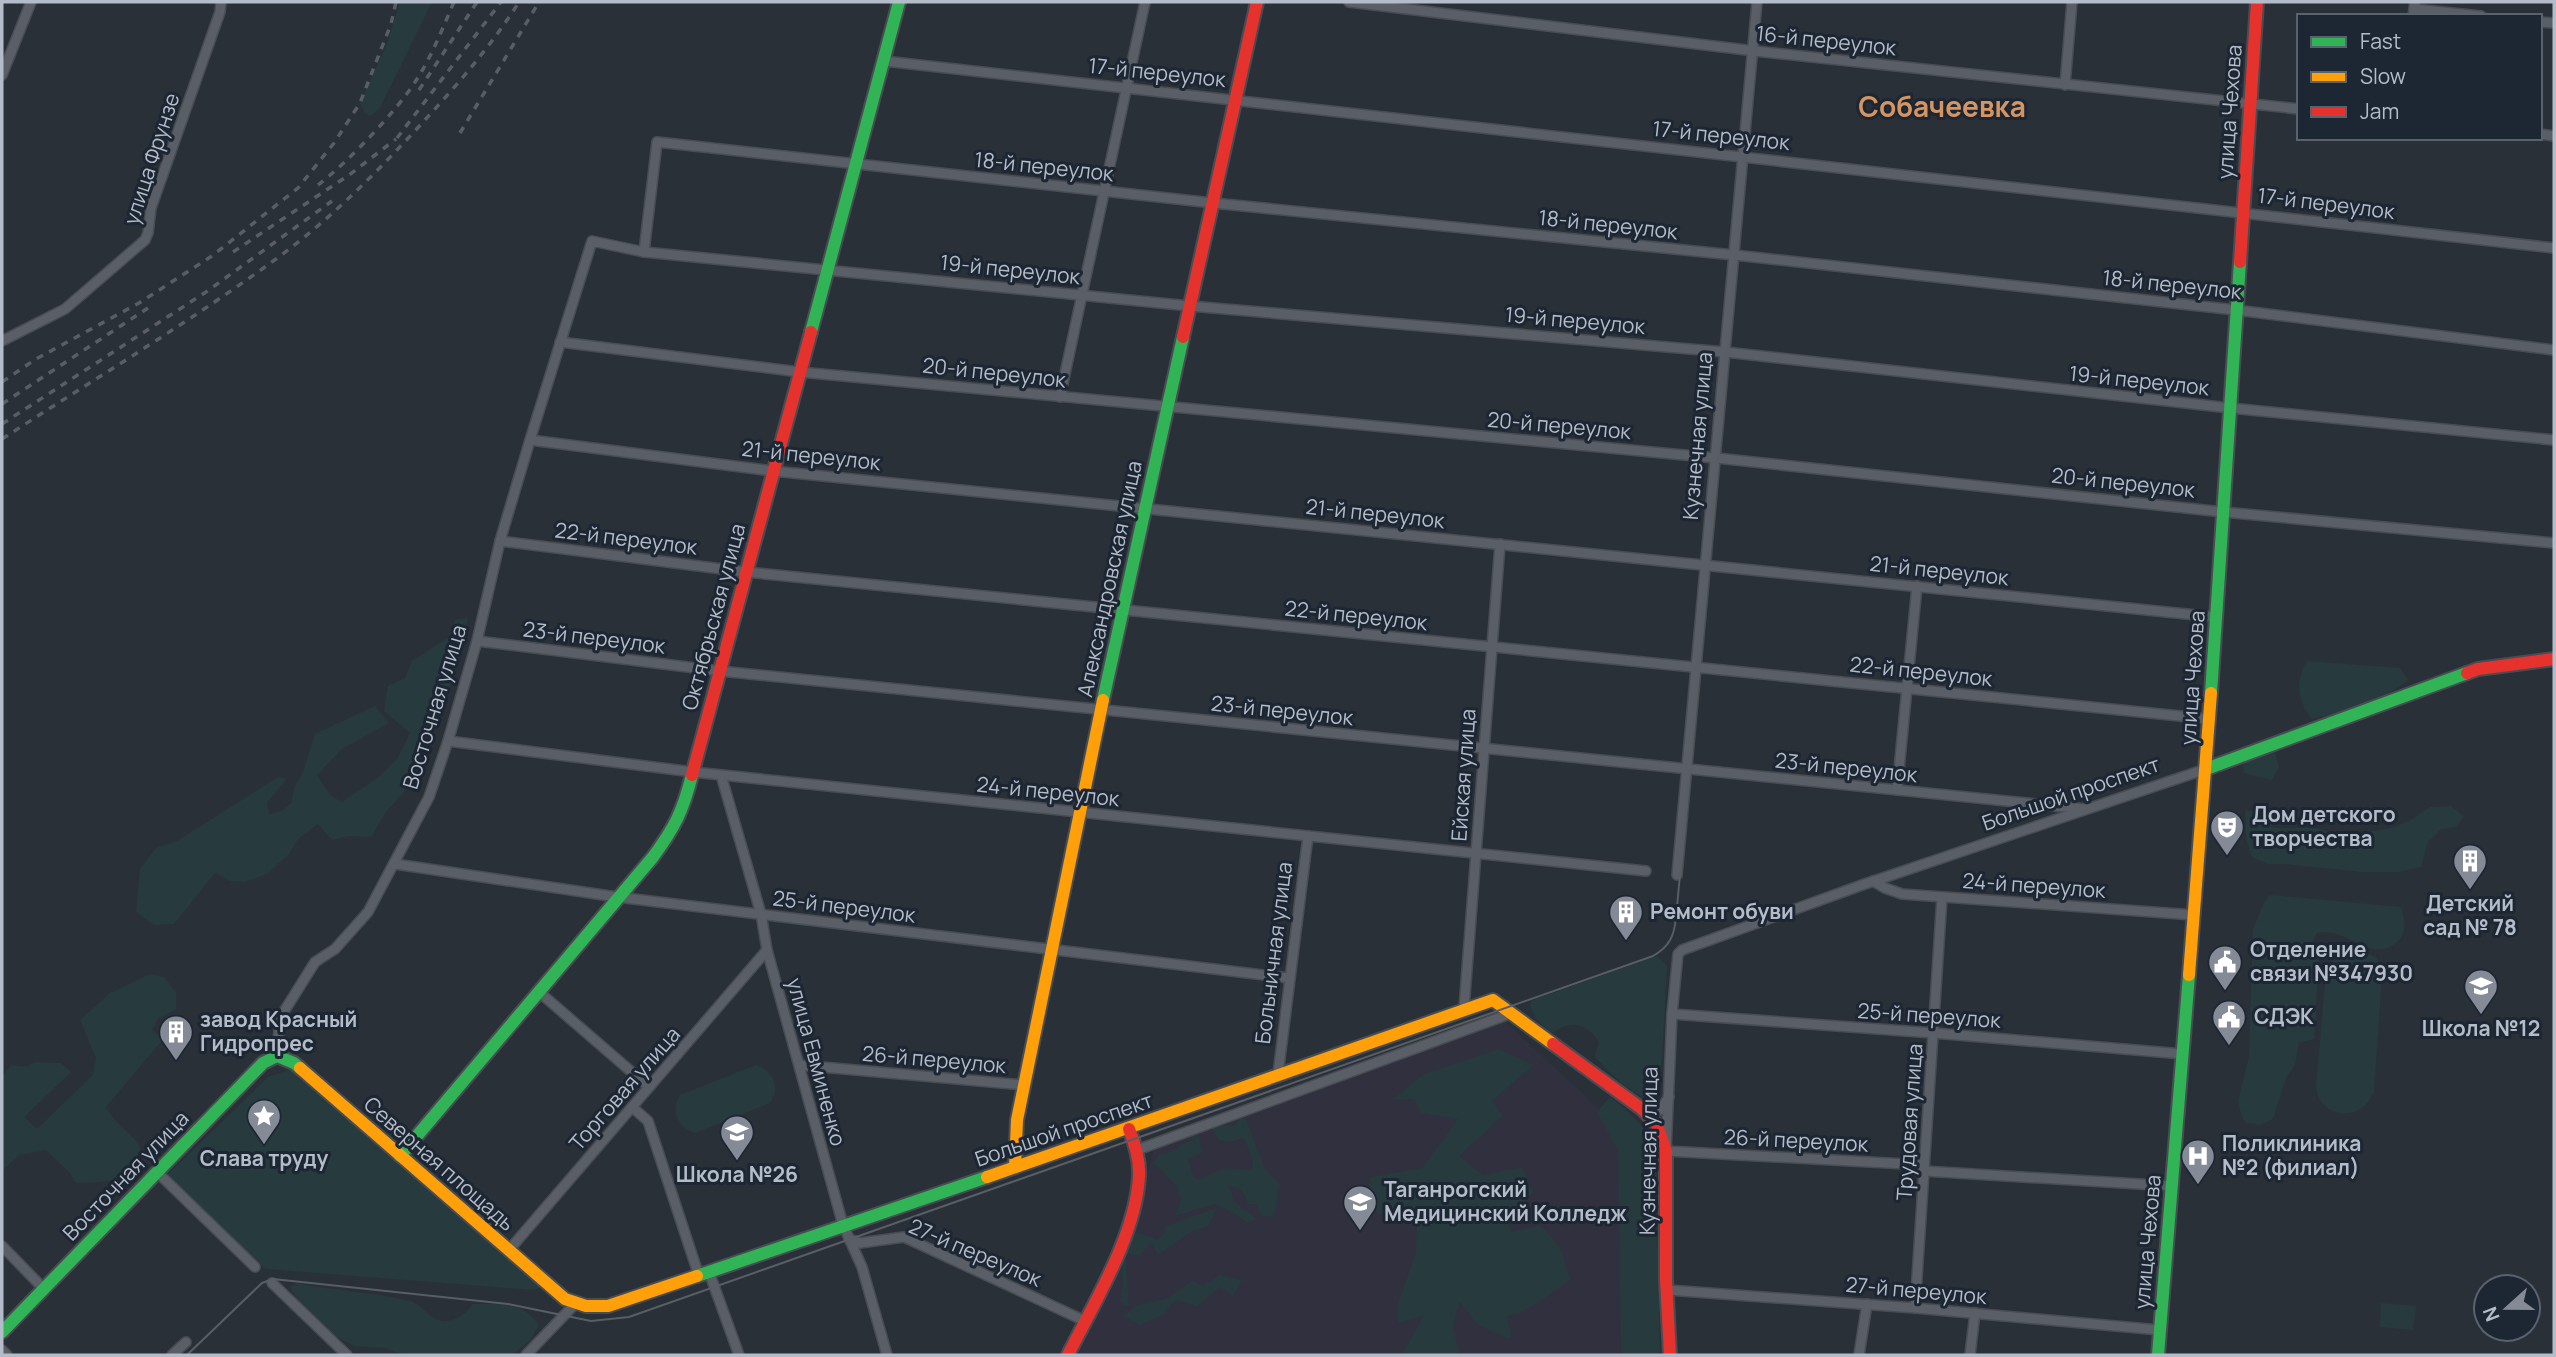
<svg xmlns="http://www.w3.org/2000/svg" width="2556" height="1357" font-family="Manrope,sans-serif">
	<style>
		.medical { fill: #31303e }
		.green { fill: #273a3e }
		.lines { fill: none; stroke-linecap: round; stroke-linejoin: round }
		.street-casing { stroke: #484c53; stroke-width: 12 }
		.fast-casing { stroke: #484c53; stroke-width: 16 }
		.slow-casing { stroke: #484c53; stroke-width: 16 }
		.jam-casing { stroke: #484c53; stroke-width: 16 }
		.street { stroke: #5a5e66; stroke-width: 9 }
		.fast { stroke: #30b455; stroke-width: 12 }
		.slow { stroke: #ff9f0a; stroke-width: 12 }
		.jam { stroke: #e5322d; stroke-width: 12 }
		.tram { stroke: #595d64; stroke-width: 2 }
		.rail { stroke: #595d64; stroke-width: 3.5; stroke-dasharray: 7 7; stroke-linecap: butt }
		.labels { text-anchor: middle; stroke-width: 6; stroke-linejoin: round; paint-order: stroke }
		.street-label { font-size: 21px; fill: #b4bcc9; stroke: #1d2633 }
		.poi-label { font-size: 21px; font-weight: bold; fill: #b4bcc9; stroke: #1d2633; text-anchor: start }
		.district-label { font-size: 28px; font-weight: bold; fill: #d59563; stroke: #1d2633 }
	</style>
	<rect width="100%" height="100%" fill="#2a3038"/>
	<polygon class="medical" points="1501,1018 1651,1156 1654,1355 1075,1355 1135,1219 1155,1145"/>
	<g class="green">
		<polygon points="400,2 432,2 380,108 370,116 364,112 360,103 387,44"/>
		<polygon points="468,618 455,675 440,707 425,729 417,761 404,792 385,813 371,837 349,836 332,840 318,824 299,838 289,854 267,874 245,882 230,881 215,873 174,924 154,925 136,912 140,869 156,848 177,841 278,777 286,779 267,803 269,815 283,810 291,803 295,786 303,772 315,734 375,706 389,723 342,749 317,775 330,795 342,802 379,777 397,759 410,733 384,711 388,686 405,678 412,661 451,636 455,620"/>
		<path d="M2307,661L2400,668L2408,680C2393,696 2334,715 2312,719C2297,702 2295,679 2307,661Z"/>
		<polygon points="2275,752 2279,767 2272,780 2244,773 2243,761"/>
		<path d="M2451,806L2464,817L2457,826L2440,830L2428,842L2421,867L2398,872H2362L2283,864H2268L2252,857L2246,838L2245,810L2275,814L2271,827C2288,831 2307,824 2323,830C2331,833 2339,843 2346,848L2372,831L2391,828L2411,820L2430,807Z"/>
		<path d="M2270,895L2401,907C2405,920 2408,933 2396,943C2375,960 2354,938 2333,933C2328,932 2322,932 2317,933L2311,943L2319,957L2314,1039L2299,1043L2295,1065L2286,1078L2273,1119L2260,1125L2247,1123L2242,1118L2238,1101L2249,1057L2253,929L2263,905Z"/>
		<path d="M2346,950L2367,953L2377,958L2382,976L2374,1092C2362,1122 2321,1121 2316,1087L2326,971L2338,953Z"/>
		<path d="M1657,956L1667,966L1662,1059L1657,1089L1651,1099C1637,1099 1604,1069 1595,1056L1599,1042C1587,1023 1570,1019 1553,1033C1542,1026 1533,1018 1530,1005L1533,1000Z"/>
		<path d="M150,974L164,977L176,992V1009L157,1020L152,1030L163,1039L106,1107C114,1124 134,1133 142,1151C122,1183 112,1182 76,1183L69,1172L46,1150L19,1155L2,1171V1078L11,1065L26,1067L35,1062L61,1063L71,1072L24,1117L37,1129L93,1075L96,1058L80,1020L110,993Z"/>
		<path d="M1499,1049L1534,1065L1492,1101L1503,1116L1459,1156L1483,1175L1522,1167L1533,1192L1507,1219L1511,1232L1541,1225L1559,1246L1571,1280C1548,1293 1534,1311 1507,1316L1512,1340L1478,1325L1460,1302L1453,1323L1459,1355H1402L1423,1316L1398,1323V1303L1416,1253L1417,1215L1387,1219L1371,1208L1370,1177L1422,1168L1458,1119L1421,1113L1414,1099H1393L1424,1074Z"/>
		<path d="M756,1065C773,1071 781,1087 770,1103L695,1133C677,1127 671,1111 680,1095Z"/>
		<polygon points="295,1068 542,1287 533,1290 266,1269 166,1176 268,1077"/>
		<path d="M1610,1097C1630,1112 1645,1126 1656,1149L1660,1355H1621L1618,1151L1597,1112Z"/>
		<path d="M1244,1114L1265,1169L1280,1184L1274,1217L1261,1216L1257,1204H1248C1244,1192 1242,1188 1229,1186L1234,1201L1257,1219L1246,1223L1236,1214L1215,1204L1175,1216L1181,1199L1176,1185L1152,1163L1160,1153L1165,1155L1172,1150H1177L1179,1145L1193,1140L1188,1135L1196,1133L1199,1136L1202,1153L1188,1159L1193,1175L1198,1180L1225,1168L1252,1170L1253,1161L1244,1138L1229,1142L1218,1140L1211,1127L1234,1125Z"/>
		<path d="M1218,1207L1207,1227L1192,1231L1158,1255L1152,1243L1138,1256L1128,1253L1126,1260L1129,1305H1123L1120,1301C1124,1283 1123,1268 1116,1251L1133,1237L1135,1231L1158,1240L1165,1232L1166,1226Z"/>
		<polygon points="1220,1275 1242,1280 1233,1296 1220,1287 1197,1306 1175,1300 1163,1315 1140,1325 1123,1316 1137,1305 1168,1298 1193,1280 1202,1286"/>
		<path d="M297,1283C334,1291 374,1292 410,1301C425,1305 430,1323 447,1321C458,1320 467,1312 473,1304C498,1304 526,1301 539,1326L530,1340L512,1355H405L384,1348L354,1346L337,1337L296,1298L290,1287Z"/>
		<polygon points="2381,1303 2416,1306 2413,1330 2380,1327"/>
	</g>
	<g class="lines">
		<g class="street-casing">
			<g id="street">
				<polyline points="1349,2 1755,51 2299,109"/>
				<polyline points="2414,9 2481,16"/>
				<polyline points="2413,16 2415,2"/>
				<polyline points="2540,22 2554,23"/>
				<polyline points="884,61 2554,248"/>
				<polyline points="2,75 31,2"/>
				<polyline points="2065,85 2072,2"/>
				<polyline points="2540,134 2554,136"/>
				<polyline points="644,252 657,142 1213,203 1734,255 2236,310 2554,350"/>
				<polyline points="2,341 65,309 145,240 148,233 151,208 220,12 221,2"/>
				<polyline points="560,342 800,372 1716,458 2223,512 2554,543"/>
				<polyline points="1060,397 1145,2"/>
				<polyline points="530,440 773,471 2216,617"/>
				<polyline points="500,541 746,572 2210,719"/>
				<polyline points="477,641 720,671 2085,809"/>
				<polyline points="448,741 693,772 1646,871"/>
				<polyline points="721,775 761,914 767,950 843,1225 862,1267 887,1355"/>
				<polyline points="1897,790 1917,586"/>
				<polyline points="395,864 617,897 1289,978"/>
				<polyline points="1677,875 1757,2"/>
				<polyline points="1873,881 1885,888 1902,894 2194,915"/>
				<polyline points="538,991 649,1087"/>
				<polyline points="1464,1008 1500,544"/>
				<polyline points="1672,1014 1933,1033 2183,1054"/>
				<polyline points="277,1056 280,1018 315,962 335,949 368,912 429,797 448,741 477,641 500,541 530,440 592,241 644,252 1190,306 1725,352 2230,408 2554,440"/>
				<polyline points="799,1065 1024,1085"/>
				<polyline points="1278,1074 1308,836"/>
				<polyline points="632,1107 648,1121 699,1276"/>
				<polyline points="1642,1109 1660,1110 1669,1097"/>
				<polyline points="1137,1150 1512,1013"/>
				<polyline points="1924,1165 1666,1151 1672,1014 1678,954 1682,950 1862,885 2206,769"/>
				<polyline points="1924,1171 2172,1186"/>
				<polyline points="157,1172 255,1267"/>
				<polyline points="849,1239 860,1243 904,1237 1085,1321"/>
				<polyline points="2,1246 44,1289"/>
				<polyline points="509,1250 767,950"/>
				<polyline points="709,1272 739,1355"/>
				<polyline points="272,1283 347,1355"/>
				<polyline points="1668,1290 1915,1308 2160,1330"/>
				<polyline points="1915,1308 1942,897"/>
				<polyline points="2,1350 7,1355"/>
				<polyline points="172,1355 186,1342"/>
				<polyline points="526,1355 576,1303"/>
				<polyline points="1859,1355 1867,1304"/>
				<polyline points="1970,1355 1975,1313"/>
			</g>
		</g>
		<g class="fast-casing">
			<g id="fast">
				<polyline points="811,332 899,2"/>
				<polyline points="2211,693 2240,262"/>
				<polyline points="1103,700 1183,337"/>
				<polyline points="2206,769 2467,673"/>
				<path d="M400,1156L653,857C675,827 683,811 692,775"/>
				<polyline points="697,1276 987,1177"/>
				<polyline points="2,1332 263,1063 277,1056 294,1063 300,1068"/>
				<polyline points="2158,1355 2189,975"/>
			</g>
		</g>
		<g class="slow-casing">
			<g id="slow">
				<polyline points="2189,975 2211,693"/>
				<polyline points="300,1068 565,1299 586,1306 608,1306 697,1276"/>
				<polyline points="1015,1167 1017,1120 1103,700"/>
				<polyline points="987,1177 1493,1000 1553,1044"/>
			</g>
		</g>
		<g class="jam-casing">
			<g id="jam">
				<polyline points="2240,262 2257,2"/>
				<polyline points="1183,337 1257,2"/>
				<polyline points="2467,673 2478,669 2554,659"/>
				<polyline points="692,775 811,332"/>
				<polyline points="1553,1044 1642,1109 1657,1125 1666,1151 1666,1280 1670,1355"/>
				<path d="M1068,1355C1094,1303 1136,1235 1139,1176C1140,1160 1135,1144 1129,1129"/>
			</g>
		</g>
		<use href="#street" class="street"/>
		<use href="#fast" class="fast"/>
		<use href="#slow" class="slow"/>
		<use href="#jam" class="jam"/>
		<path class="tram" d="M187,1355L262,1283L273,1279L508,1304L591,1321L629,1317L1653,956C1670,946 1674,936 1676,918L1760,2"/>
		<g class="rail">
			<polyline points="419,90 477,2"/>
			<polyline points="460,133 539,2"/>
			<polyline points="397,138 501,2"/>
			<path d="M318,185C347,163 398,110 417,79C432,56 443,27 454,2"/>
			<polyline points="233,252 349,175 396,139"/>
			<polyline points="2,382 36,359 139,303 212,256 298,188 334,143 360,103 391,24 396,2"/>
			<polyline points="2,404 148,308"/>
			<polyline points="2,424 206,292 332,201"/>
			<path d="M2,439C93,380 188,323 276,259C335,216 386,163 434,110C465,76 495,40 519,2"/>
		</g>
	</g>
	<defs>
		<g id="theatre-pin" transform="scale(1.75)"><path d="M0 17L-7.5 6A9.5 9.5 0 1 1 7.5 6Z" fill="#848b96" stroke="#1d2633"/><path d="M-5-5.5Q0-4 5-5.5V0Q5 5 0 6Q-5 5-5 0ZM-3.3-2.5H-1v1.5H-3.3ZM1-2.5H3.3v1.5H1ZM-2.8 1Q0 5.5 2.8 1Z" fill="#fff"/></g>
		<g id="building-pin" transform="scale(1.75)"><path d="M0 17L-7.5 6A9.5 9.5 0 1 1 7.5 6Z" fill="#848b96" stroke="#1d2633"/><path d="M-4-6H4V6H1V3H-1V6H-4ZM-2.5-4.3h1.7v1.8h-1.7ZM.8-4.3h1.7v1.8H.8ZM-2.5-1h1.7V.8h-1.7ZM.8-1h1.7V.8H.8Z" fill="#fff"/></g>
		<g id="civic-pin" transform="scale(1.75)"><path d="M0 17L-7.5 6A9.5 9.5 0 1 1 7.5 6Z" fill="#848b96" stroke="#1d2633"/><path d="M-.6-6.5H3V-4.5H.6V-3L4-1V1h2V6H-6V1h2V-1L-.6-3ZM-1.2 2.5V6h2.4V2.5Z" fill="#fff"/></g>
		<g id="school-pin" transform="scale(1.75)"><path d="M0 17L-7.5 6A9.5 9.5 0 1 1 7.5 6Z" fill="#848b96" stroke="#1d2633"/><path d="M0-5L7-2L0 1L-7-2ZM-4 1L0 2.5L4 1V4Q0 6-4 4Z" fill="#fff"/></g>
		<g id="sight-pin" transform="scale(1.75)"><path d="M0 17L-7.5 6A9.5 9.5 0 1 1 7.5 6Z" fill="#848b96" stroke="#1d2633"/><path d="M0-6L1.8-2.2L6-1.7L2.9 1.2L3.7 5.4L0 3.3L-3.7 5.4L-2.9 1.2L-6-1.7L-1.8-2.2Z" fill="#fff"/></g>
		<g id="hospital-pin" transform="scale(1.75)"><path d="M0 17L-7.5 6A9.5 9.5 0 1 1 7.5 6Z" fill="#848b96" stroke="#1d2633"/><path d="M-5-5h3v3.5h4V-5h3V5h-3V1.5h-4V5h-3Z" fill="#fff"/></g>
		<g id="university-pin" transform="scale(1.75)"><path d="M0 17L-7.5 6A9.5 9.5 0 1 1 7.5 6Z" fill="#848b96" stroke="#1d2633"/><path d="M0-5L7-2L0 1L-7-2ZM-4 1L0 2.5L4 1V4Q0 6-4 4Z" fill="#fff"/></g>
	</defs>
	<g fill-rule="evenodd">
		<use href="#theatre-pin" x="2227" y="827"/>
		<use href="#building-pin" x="2470" y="861"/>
		<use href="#building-pin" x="1626" y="912"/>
		<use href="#civic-pin" x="2225" y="962"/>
		<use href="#school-pin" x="2481" y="986"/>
		<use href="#civic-pin" x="2229" y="1017"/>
		<use href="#building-pin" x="176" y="1032"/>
		<use href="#sight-pin" x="264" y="1116"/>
		<use href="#school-pin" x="737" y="1132"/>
		<use href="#hospital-pin" x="2198" y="1156"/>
		<use href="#university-pin" x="1360" y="1202"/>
	</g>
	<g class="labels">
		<g class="street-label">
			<text transform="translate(1826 41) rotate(6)" y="7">16-й переулок</text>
			<text transform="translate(1157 73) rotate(6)" y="7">17-й переулок</text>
			<text transform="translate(2230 112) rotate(-86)" y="7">улица Чехова</text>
			<text transform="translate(1721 136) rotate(6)" y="7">17-й переулок</text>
			<text transform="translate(152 159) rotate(-72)" y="7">улица Фрунзе</text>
			<text transform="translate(1044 167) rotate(6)" y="7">18-й переулок</text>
			<text transform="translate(2326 204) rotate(7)" y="7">17-й переулок</text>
			<text transform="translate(1608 225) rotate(6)" y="7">18-й переулок</text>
			<text transform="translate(1010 270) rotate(6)" y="7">19-й переулок</text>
			<text transform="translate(2172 285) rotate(6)" y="7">18-й переулок</text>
			<text transform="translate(1575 321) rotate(5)" y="7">19-й переулок</text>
			<text transform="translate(994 373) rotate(6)" y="7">20-й переулок</text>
			<text transform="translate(2139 381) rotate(6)" y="7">19-й переулок</text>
			<text transform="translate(1559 426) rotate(5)" y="7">20-й переулок</text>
			<text transform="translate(1698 436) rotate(-85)" y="7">Кузнечная улица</text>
			<text transform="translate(811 456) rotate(6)" y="7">21-й переулок</text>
			<text transform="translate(2123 483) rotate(6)" y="7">20-й переулок</text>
			<text transform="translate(1375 514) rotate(6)" y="7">21-й переулок</text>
			<text transform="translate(626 539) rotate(7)" y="7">22-й переулок</text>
			<text transform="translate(1939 571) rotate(6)" y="7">21-й переулок</text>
			<text transform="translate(1110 579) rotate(-78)" y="7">Александровская улица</text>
			<text transform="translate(1356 616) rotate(6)" y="7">22-й переулок</text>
			<text transform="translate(714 617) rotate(-75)" y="7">Октябрьская улица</text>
			<text transform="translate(594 638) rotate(7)" y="7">23-й переулок</text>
			<text transform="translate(1921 672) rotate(6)" y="7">22-й переулок</text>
			<text transform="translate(2193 678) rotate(-86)" y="7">улица Чехова</text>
			<text transform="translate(435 707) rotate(-73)" y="7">Восточная улица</text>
			<text transform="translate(1282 711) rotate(6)" y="7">23-й переулок</text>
			<text transform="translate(1846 768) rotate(6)" y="7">23-й переулок</text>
			<text transform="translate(1464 775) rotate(-86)" y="7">Ейская улица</text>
			<text transform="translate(1048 792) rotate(6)" y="7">24-й переулок</text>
			<text transform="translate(2071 794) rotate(-19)" y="7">Большой проспект</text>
			<text transform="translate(2034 886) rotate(4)" y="7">24-й переулок</text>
			<text transform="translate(844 907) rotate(7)" y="7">25-й переулок</text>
			<text transform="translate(1274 953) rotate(-83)" y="7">Больничная улица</text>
			<text transform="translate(1929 1016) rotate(4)" y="7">25-й переулок</text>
			<text transform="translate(934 1060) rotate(5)" y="7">26-й переулок</text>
			<text transform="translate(816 1062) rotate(75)" y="7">улица Евминенко</text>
			<text transform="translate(625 1089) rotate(-49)" y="7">Торговая улица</text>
			<text transform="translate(1910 1122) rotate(-86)" y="7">Трудовая улица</text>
			<text transform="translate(1064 1130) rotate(-19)" y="7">Большой проспект</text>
			<text transform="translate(1796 1141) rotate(3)" y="7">26-й переулок</text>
			<text transform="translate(1649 1151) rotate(-89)" y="7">Кузнечная улица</text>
			<text transform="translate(439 1164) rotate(41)" y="7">Северная площадь</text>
			<text transform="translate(126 1176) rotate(-46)" y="7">Восточная улица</text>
			<text transform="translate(2148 1242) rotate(-85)" y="7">улица Чехова</text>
			<text transform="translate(975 1253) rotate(23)" y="7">27-й переулок</text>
			<text transform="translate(1916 1291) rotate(5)" y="7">27-й переулок</text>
		</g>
		<g class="poi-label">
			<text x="2252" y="822">Дом детского<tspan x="2252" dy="24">творчества</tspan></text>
			<text x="2470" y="911" text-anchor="middle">Детский<tspan x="2470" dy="24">сад № 78</tspan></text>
			<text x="1650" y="919">Ремонт обуви</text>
			<text x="2250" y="957">Отделение<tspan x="2250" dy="24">связи №347930</tspan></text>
			<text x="2254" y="1024">СДЭК</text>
			<text x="200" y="1027">завод Красный<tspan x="200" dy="24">Гидропрес</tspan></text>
			<text x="2481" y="1036" text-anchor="middle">Школа №12</text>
			<text x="2222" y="1151">Поликлиника<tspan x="2222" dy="24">№2 (филиал)</tspan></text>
			<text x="264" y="1166" text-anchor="middle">Слава труду</text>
			<text x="737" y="1182" text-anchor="middle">Школа №26</text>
			<text x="1384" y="1197">Таганрогский<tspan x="1384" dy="24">Медицинский Колледж</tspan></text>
		</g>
		<g class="district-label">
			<text x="1942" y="117">Собачеевка</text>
		</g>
	</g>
	<rect width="2556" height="1357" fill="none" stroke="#b4bcc9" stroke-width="7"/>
	<rect x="2297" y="14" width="245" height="126" fill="#1d2633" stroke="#59626f" stroke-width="2"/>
	<rect x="2311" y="37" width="35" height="10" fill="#30b455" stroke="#59626f" stroke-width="2"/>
	<text x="2360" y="49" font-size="21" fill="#b4bcc9">Fast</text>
	<rect x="2311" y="72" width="35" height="10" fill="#ff9f0a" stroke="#59626f" stroke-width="2"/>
	<text x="2360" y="84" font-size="21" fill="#b4bcc9">Slow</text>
	<rect x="2311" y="107" width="35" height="10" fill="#e5322d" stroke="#59626f" stroke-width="2"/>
	<text x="2360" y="119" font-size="21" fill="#b4bcc9">Jam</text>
	<g transform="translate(2507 1308) rotate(249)"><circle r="33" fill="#1d2633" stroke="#59626f" stroke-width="2"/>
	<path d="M0-5L12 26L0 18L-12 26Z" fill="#848b96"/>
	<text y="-10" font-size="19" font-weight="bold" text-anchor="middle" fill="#b4bcc9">N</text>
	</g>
</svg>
